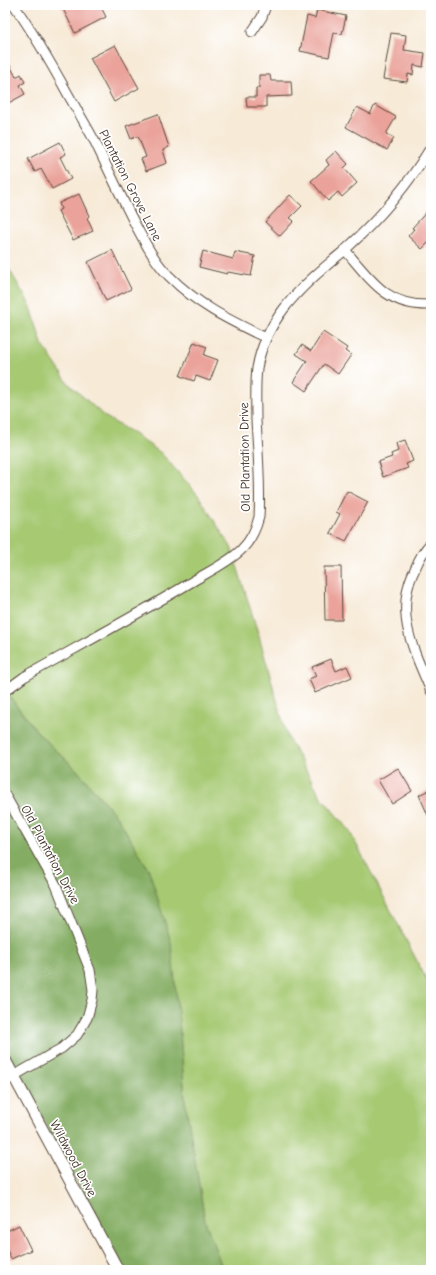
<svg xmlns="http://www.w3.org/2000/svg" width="436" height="1275" font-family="'Comic Neue',sans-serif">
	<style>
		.green { fill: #a6c972; stroke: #707a48 }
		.forest { fill: #84ad64; stroke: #606c41 }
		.building { fill: #eaa29a }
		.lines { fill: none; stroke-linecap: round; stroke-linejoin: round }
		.minor-casing { stroke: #57473a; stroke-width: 11 }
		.tertiary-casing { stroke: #57473a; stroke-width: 13 }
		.minor { stroke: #fff; stroke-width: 9 }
		.tertiary { stroke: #fff; stroke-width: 11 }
		.labels { text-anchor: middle; stroke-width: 3.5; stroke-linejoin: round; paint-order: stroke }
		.street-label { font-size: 13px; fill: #3b2a1e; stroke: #fff }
	</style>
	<rect width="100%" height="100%" fill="#fff"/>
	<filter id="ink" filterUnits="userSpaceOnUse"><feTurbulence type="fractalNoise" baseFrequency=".025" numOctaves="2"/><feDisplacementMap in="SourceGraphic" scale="8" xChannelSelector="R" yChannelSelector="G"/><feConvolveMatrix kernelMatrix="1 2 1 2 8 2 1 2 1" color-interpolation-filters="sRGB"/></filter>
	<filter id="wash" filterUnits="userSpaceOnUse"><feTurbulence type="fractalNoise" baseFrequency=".012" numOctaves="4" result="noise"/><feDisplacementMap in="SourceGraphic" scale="16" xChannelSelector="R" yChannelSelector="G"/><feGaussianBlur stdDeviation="0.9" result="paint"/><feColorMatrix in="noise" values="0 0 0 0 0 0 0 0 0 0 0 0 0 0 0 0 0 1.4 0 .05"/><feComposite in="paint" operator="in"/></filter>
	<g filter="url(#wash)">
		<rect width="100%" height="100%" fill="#f7ead7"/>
		<polygon class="green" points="5,262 31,307 42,344 68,383 104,416 134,434 161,453 198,495 231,547 258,633 287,736 320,795 350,832 431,988 431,1270 223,1270 205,1221 185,1100 180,1032 149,870 118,818 76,769 39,734 5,691"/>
		<polygon class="forest" points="5,691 39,734 76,769 118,818 149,870 171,942 180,1032 185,1100 205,1221 223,1270 124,1270 5,1048"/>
		<g id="blocks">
			<g class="building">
				<polygon points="61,5 82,5 84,8 90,5 100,5 106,17 75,33"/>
				<polygon points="317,10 346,16 342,34 334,33 329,57 300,51 307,16 315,18"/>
				<polygon points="391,33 406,35 404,50 425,53 423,67 414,65 413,75 408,74 407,82 383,79"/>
				<polygon points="115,45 139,88 114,102 90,58"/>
				<polygon points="5,56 16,77 21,74 25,82 20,85 25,94 5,105"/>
				<polygon points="259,75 270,75 271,81 291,81 292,96 266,97 266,107 247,107 246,97 256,97 256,88 259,88"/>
				<polygon points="375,105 396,117 386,134 394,138 387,150 346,127 357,107 370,114"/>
				<polygon points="158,114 169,147 163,150 167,163 146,171 141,159 146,157 138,136 131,139 126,126"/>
				<polygon points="60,142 66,154 60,157 71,179 52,189 41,169 35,172 28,159"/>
				<polygon points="336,151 348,164 344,168 357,183 342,197 338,192 328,201 311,181 329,165 326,160"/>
				<polygon points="79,194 89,216 87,218 93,231 73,240 58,211 61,209 59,203"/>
				<polygon points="290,195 302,206 290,218 294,221 280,236 265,222"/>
				<polygon points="431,207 431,240 422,249 408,236 414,229 412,228"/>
				<polygon points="112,250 131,289 106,301 88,262"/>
				<polygon points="203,251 233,259 235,252 255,256 251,276 228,272 227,274 199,267"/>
				<polygon points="323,332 347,348 345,351 351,355 338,374 324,364 306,391 293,382 307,361 296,354 302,345 311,351"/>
				<polygon points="194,342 207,347 204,355 218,360 210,381 196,376 194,381 180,376"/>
				<polygon points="405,440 413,461 406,464 408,468 383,477 378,462 392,457 391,454 398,451 396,443"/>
				<polygon points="347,491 368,502 346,541 330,533 340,514 336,512"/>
				<polygon points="324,567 341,567 342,620 325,620"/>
				<polygon points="331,659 336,671 347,666 352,677 315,693 309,679 316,676 312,667"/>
				<polygon points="398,768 412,791 392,804 378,780"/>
				<polygon points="431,789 431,822 419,795"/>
				<polygon points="19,1225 31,1250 11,1259 5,1246 5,1232"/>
			</g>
		</g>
	</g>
	<g filter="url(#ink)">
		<use href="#blocks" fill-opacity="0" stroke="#57473a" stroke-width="1"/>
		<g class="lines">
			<g class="minor-casing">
				<g id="minor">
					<path d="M14,5C34,34 52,65 69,96C78,112 88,128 96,144C109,171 122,199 136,226C145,243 155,262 169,276C199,306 229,320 266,338"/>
					<polyline points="252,32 262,17 266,5"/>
					<path d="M345,250C371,280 387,307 431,305"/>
					<path d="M431,543C424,550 419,559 415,569C393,612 414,651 431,691"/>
					<path d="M5,691L24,677C79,646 135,616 188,584C204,574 230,562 242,549C251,540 256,529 259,517C261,485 258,452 256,420C256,403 255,385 257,368C265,322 297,290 332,261C336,257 341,254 346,249C380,218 407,187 431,147"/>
					<polyline points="5,795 56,885 90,970 93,990 92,1000 87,1018 77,1035 62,1048 5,1081"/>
				</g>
			</g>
			<g class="tertiary-casing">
				<polyline id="tertiary" points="5,1060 118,1270"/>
			</g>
			<use href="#minor" class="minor"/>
			<use href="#tertiary" class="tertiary"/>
		</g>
	</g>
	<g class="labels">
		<g class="street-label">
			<text transform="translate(131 185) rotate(63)" y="5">Plantation Grove Lane</text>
			<text transform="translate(244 457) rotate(-91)" y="5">Old Plantation Drive</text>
			<text transform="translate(51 854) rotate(62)" y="5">Old Plantation Drive</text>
			<text transform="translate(74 1158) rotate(62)" y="5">Wildwood Drive</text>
		</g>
	</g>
	<rect width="436" height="1275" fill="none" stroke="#fff" stroke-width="20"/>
</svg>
